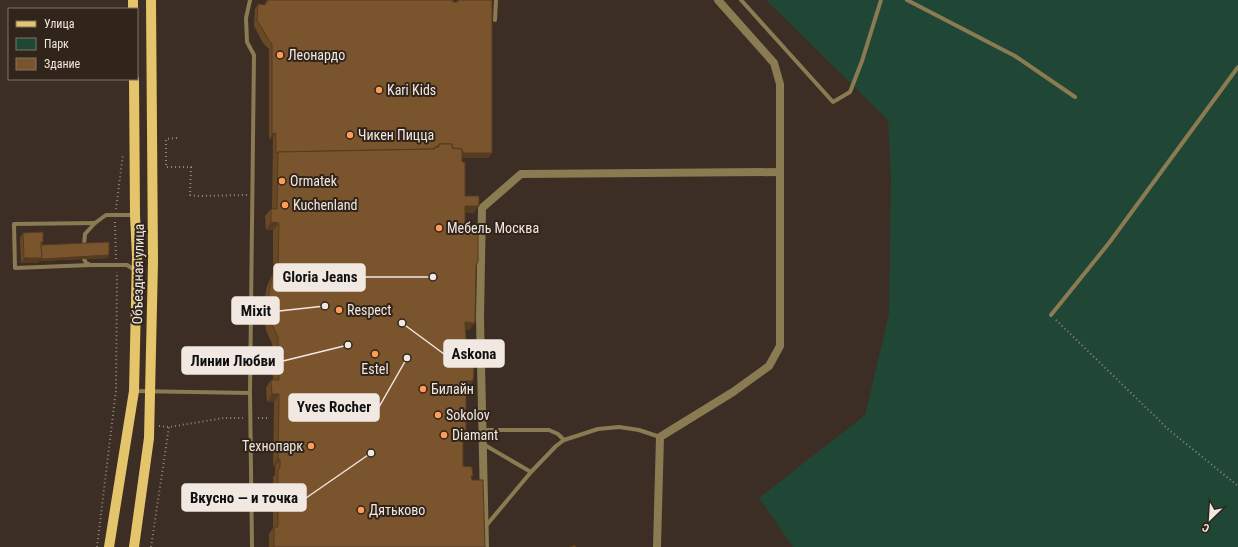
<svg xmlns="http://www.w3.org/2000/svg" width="1238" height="547" font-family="'Roboto Condensed',sans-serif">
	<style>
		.green { fill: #204636 }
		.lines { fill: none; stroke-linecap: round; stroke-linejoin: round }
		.path { stroke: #93887f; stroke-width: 2; stroke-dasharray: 1 3; stroke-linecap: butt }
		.service { stroke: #8a7b52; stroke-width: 4 }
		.minor { stroke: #8a7b52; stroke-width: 8 }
		.primary { stroke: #e4c56c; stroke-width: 10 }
		.wall { fill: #694826 }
		.shaded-wall { fill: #553b1f }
		.building { fill: #7a542c; stroke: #553b1f }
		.poi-dot { fill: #fd9c56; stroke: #31241a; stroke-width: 1.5 }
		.labels { text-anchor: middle; stroke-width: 4; stroke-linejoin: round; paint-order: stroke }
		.poi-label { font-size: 14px; fill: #f1e8e1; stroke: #31241a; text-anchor: start }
		.street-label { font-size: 14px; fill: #f1e8e1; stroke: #31241a }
		.leader { fill: none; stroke: #f1e8e1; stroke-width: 1.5 }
		.callout-dot { fill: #f1e8e1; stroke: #31241a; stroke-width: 1.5 }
		.callout { fill: #f1e8e1; stroke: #f1e8e1; stroke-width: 1.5 }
		.callout-label { font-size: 15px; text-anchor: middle; font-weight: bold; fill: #111 }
	</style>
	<rect width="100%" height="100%" fill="#3c2e24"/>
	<polygon class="green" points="766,0 1238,0 1238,547 793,547 759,498 865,415 889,314 891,176 888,120"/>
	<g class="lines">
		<g class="path">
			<polyline points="177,138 166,139 166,167 191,167 190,195 197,196 247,195"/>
			<polyline points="116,209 123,154"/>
			<polyline points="115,222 116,259"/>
			<polyline points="1056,320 1169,430 1238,486"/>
			<polyline points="258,418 269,418"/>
			<polyline points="159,426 169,427 224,418 243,418"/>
			<polyline points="97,547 116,390 117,272"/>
			<polyline points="151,547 169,427"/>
		</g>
		<g class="service">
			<polyline points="250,0 246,18 247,42 254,55 250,393 252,547"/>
			<polyline points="741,0 833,102 850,92 862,61 881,0"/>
			<polyline points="907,0 1015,56 1075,97"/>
			<polyline points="495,20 496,0"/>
			<polyline points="84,245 85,234 95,223 106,215 134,215"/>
			<polyline points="84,259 86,263 91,265 127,265 135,270"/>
			<polyline points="91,265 15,268 14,224 95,223"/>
			<polyline points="1051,315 1109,243 1238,67"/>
			<polyline points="134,391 250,393"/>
			<polyline points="482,430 549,430 558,434 564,440"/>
			<polyline points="483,444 531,472"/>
			<polyline points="485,527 531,472 556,446 564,440 598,429 619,427 639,430 660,437"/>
		</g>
		<g class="minor">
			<polyline points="485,547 480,318 482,208 521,174 780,172"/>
			<polyline points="657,547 660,437 733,392 769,366 780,346 780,84 774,63 718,0"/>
		</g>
		<g class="primary">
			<polyline points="133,0 133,9"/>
			<polyline points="109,547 134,391 137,257 135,215 134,79"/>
			<polyline points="134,547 149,438 153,262 151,0"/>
		</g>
	</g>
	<g class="wall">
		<polygon points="267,0 453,0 453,2 456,2 458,0 492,0 492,153 488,158 462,158 462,162 465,196 474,213 465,213 465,225 476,266 475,323 469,330 466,330 466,342 474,352 469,359 468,389 466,389 463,443 463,466 471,479 485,547 269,547 269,534 273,528 273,477 275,475 275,466 273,466 274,402 267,402 266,388 271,380 273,380 272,344 266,330 263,308 267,286 273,273 273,230 266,230 265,216 271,209 272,209 273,138 269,139 269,49 263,43 254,26 255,9 258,4 264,5"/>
		<polygon points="23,233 43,242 41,245 109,255 107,258 39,261 38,263 21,263 20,238"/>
	</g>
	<g class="shaded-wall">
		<polygon points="276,133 273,138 269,139 272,134"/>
		<polygon points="463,153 492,153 488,158 460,158"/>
		<polygon points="465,206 479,206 474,213 459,213"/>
		<polygon points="271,222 279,223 273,230 266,230"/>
		<polygon points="109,255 107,258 39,261 38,263 21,263 24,258"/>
		<polygon points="465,322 475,323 469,330 460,330"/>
		<polygon points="466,351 474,352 469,360 461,359"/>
		<polygon points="466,381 473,381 468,389 461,389"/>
		<polygon points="272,394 279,394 274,402 267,402"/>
		<polygon points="463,438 466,438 461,446"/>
		<polygon points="278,459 280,459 275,466 273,466"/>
	</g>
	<g class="building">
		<polygon points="268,0 453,0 453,2 458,2 458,0 492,0 492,153 463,153 463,151 462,151 462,149 452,148 452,144 439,144 437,147 435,147 434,149 278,152 276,154 276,133 272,134 272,44 267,37 257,20 258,4 265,5"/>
		<polygon points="439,144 452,144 452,148 462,149 462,162 465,162 465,196 479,196 479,206 465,206 465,225 478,226 478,261 476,266 475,323 465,322 466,342 474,342 474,352 466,351 466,359 473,359 474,370 473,381 466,381 466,438 463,438 463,466 472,467 473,476 471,476 472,480 483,480 485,547 274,547 274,527 278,527 278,470 280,468 280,459 278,459 279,394 272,394 271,380 279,380 278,337 271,323 268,300 272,278 278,266 279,223 271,222 271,209 277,209 278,152 435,149 435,147 439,147"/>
		<polygon points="43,232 43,242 41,242 42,258 24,258 23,233"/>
		<polygon points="109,242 109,255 41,259 42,258 41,245"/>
		<polygon points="575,545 576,547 570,547"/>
	</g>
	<g class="poi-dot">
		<circle cx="280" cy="55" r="4"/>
		<circle cx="379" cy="90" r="4"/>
		<circle cx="350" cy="135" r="4"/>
		<circle cx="282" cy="181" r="4"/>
		<circle cx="285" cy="205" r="4"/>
		<circle cx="439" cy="228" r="4"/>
		<circle cx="339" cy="310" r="4"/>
		<circle cx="375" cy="354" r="4"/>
		<circle cx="423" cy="389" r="4"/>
		<circle cx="438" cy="415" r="4"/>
		<circle cx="444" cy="435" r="4"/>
		<circle cx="311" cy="446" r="4"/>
		<circle cx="361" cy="510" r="4"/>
	</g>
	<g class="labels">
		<g class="poi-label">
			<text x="288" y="60">Леонардо</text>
			<text x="387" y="95">Kari Kids</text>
			<text x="358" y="140">Чикен Пицца</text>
			<text x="290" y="186">Ormatek</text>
			<text x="293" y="210">Kuchenland</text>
			<text x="447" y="233">Мебель Москва</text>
			<text x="347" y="315">Respect</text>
			<text x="375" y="374" text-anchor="middle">Estel</text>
			<text x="431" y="394">Билайн</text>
			<text x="446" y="420">Sokolov</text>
			<text x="452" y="440">Diamant</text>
			<text x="303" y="451" text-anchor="end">Технопарк</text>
			<text x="369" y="515">Дятьково</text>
		</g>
		<g class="street-label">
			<text transform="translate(138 274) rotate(-89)" y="5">Объездная улица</text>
		</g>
	</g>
	<path class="leader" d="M433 277L365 277M325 306L279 311M402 323L444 354M348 345L283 361M407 358L379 407M371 453L306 498"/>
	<g class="callout-dot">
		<circle cx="433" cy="277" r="4"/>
		<circle cx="325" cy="306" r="4"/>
		<circle cx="402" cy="323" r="4"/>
		<circle cx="348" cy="345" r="4"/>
		<circle cx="407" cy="358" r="4"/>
		<circle cx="371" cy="453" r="4"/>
	</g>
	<g class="callout">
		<rect x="274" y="264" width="91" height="27" rx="4"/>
		<rect x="232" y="297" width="47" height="27" rx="4"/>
		<rect x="444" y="340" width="60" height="27" rx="4"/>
		<rect x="182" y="347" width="101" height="27" rx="4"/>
		<rect x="289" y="394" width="90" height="27" rx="4"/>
		<rect x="182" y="484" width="124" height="27" rx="4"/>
	</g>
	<g class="callout-label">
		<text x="320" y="282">Gloria Jeans</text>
		<text x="256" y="316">Mixit</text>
		<text x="474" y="359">Askona</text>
		<text x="233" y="366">Линии Любви</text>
		<text x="334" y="412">Yves Rocher</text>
		<text x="244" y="503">Вкусно — и точка</text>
	</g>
	<rect x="8" y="8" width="130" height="72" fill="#31241a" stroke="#7e726a"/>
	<rect x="16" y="21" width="20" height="6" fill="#e4c56c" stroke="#7e726a"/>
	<text x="44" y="28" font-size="12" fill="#f1e8e1">Улица</text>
	<rect x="16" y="38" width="20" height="12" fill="#204636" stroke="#7e726a"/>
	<text x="44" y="48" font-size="12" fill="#f1e8e1">Парк</text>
	<rect x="16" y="58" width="20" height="12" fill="#7a542c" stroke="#7e726a"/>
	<text x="44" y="68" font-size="12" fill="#f1e8e1">Здание</text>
	<g transform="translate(1210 519) rotate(205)" stroke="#31241a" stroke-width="3" paint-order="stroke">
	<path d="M0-3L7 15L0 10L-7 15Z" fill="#f1e8e1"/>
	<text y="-6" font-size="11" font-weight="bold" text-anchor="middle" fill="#f1e8e1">С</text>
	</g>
</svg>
